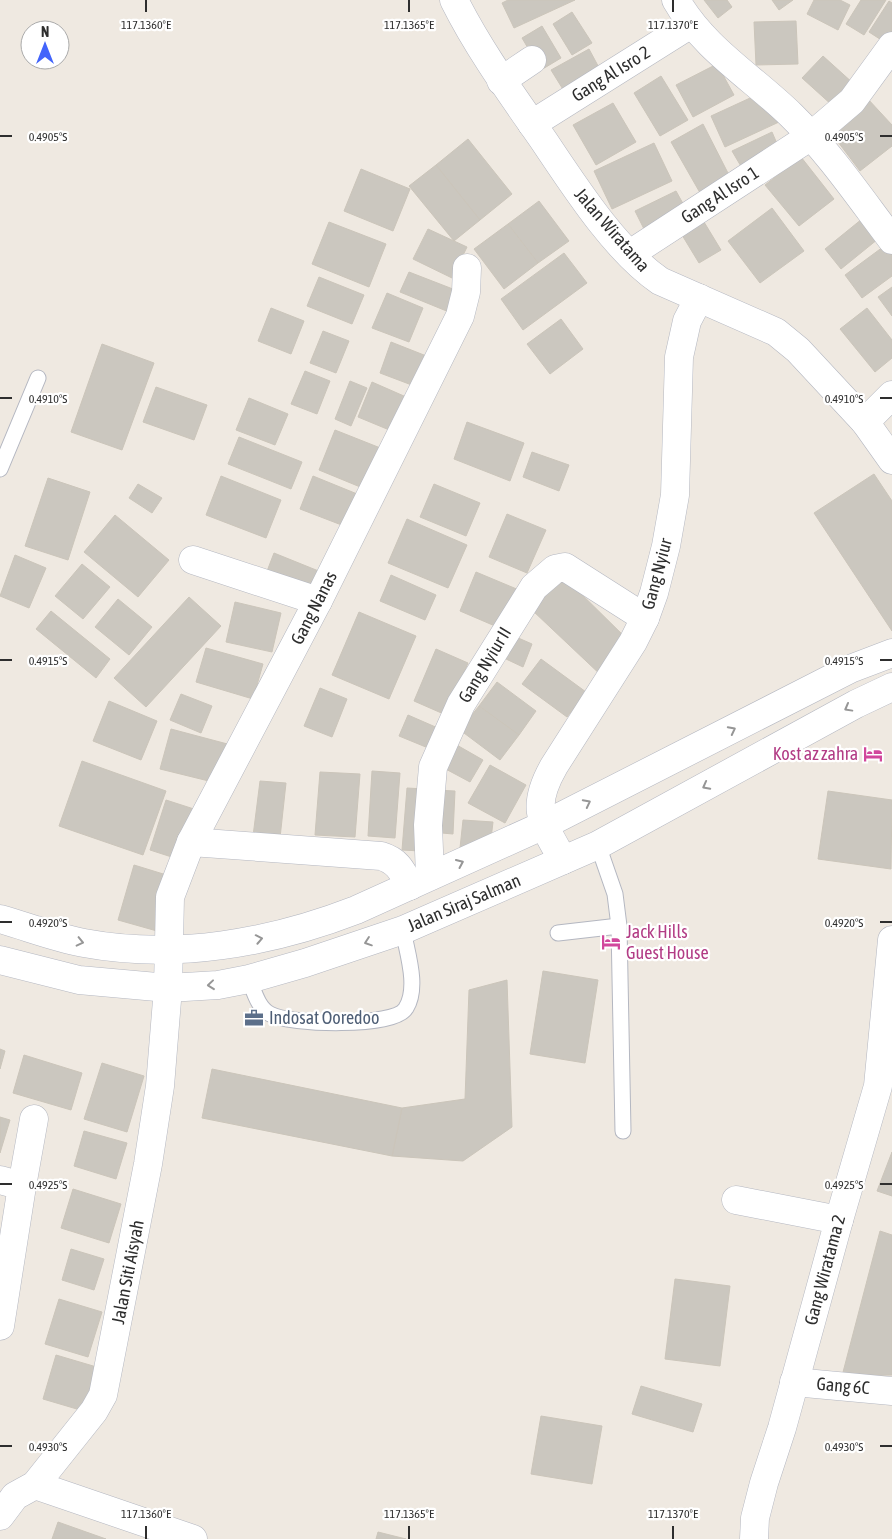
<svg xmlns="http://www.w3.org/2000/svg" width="892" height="1539" font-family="'Asap Condensed',sans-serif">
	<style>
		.building { fill: #cbc7bf; stroke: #cbc5ba }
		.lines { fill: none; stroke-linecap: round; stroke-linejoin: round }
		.service-casing { stroke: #b4b7c1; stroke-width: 17 }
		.minor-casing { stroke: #b4b7c1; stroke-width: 29 }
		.tertiary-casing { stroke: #b4b7c1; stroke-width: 29 }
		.service { stroke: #fff; stroke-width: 15 }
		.minor { stroke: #fff; stroke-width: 28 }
		.tertiary { stroke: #fff; stroke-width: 28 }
		.oneway { stroke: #969696 }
		.ticks { fill: none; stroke: #2e2e2e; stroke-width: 2 }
		.labels { text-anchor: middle; stroke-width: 4.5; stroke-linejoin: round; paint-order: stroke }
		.street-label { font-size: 18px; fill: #2e2e2e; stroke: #fff }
		.hotel-label { font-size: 18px; fill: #b23c85; stroke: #fff; text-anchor: end }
		.service-label { font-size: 18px; fill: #4e5e75; stroke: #fff; text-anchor: start }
		.ticks-label { font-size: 12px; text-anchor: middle; fill: #2e2e2e; stroke: #fff; stroke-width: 4.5; stroke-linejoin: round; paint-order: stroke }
	</style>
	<rect width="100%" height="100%" fill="#efe9e1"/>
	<g class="building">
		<polygon points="508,0 575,0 514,28 502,3"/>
		<polygon points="704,0 727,0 732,7 718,18"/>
		<polygon points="772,0 793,0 779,10"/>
		<polygon points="814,0 840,0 850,5 838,30 807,14"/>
		<polygon points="861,0 886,0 864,35 846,24"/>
		<polygon points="889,1 892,3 892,41 889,45 869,32"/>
		<polygon points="572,12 592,43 572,55 553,24"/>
		<polygon points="796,21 798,64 756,65 754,22"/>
		<polygon points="542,26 561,58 541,70 522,38"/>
		<polygon points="589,49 604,77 569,99 551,70"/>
		<polygon points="823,56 854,84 833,106 802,78"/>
		<polygon points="717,64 734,95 693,117 676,85"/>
		<polygon points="661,76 688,120 660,136 634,93"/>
		<polygon points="761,93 779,122 725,147 711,116"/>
		<polygon points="867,98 892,125 892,146 860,171 829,130"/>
		<polygon points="613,103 636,142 596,165 573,125"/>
		<polygon points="703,124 731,179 703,198 671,142"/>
		<polygon points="772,132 778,146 742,168 732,151"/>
		<polygon points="468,139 512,194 480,220 436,165"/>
		<polygon points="654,143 672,181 612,209 594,171"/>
		<polygon points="801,157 834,199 799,226 765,185"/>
		<polygon points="436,165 480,220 454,241 409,186"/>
		<polygon points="361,169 410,189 393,231 344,211"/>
		<polygon points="676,191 686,209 647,235 635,211"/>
		<polygon points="539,201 569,241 538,263 508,224"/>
		<polygon points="772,208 804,251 760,283 728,241"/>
		<polygon points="862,219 878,239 841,269 825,249"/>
		<polygon points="329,222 386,244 369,287 312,264"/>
		<polygon points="704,222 721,250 699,263 682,235"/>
		<polygon points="508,224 538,263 504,289 474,249"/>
		<polygon points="428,229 467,247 452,278 413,259"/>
		<polygon points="887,244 892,251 892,276 862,298 845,275"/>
		<polygon points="564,253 587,283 523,330 501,299"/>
		<polygon points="409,272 458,291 449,312 400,292"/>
		<polygon points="319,277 364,295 352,324 307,306"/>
		<polygon points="892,287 892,316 878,297"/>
		<polygon points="387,293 423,308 409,342 372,328"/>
		<polygon points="271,308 304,321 291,354 258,341"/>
		<polygon points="867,308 892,340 892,358 875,372 840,329"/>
		<polygon points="561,319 583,349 550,374 527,344"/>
		<polygon points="323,331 349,341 336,373 310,363"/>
		<polygon points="391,342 429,357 417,387 380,373"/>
		<polygon points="102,344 154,363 122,450 71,432"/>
		<polygon points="305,371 330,381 317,414 291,404"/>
		<polygon points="350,381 367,388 351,426 335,419"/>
		<polygon points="372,382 413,400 399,434 358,417"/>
		<polygon points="156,387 207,405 194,440 143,422"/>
		<polygon points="249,398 288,414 275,445 236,430"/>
		<polygon points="467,422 524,443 510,481 454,459"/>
		<polygon points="335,430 388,451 370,491 319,470"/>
		<polygon points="239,437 302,462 291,489 228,464"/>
		<polygon points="532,452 569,465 559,491 523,477"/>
		<polygon points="874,474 892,501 892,631 814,513"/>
		<polygon points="221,476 281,500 266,538 206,515"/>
		<polygon points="313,476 367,498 352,529 300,509"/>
		<polygon points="48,478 90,492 68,560 25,546"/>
		<polygon points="138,484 162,498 152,513 129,498"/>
		<polygon points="434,484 480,503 466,536 420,517"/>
		<polygon points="507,514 546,530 527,573 489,557"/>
		<polygon points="115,515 169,560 138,597 84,552"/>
		<polygon points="407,519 467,545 448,588 388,563"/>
		<polygon points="274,553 326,574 318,597 264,579"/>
		<polygon points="15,555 46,568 29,608 0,596"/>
		<polygon points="82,564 110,587 83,619 55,596"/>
		<polygon points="476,572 519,590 502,629 460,611"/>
		<polygon points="391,575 436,595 425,620 380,601"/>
		<polygon points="563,576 630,642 604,678 532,610"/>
		<polygon points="189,597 221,626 146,707 114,678"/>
		<polygon points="118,599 152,627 129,655 95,627"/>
		<polygon points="235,602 281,613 272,652 226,642"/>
		<polygon points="51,611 110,659 96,678 36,629"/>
		<polygon points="359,612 416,636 389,699 332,675"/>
		<polygon points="516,637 532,644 523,667 506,659"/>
		<polygon points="206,648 263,664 253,699 196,682"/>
		<polygon points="436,649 468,663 446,715 414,701"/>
		<polygon points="541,659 586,692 567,717 522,684"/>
		<polygon points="497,682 536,711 519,735 479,706"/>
		<polygon points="320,688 347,699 332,737 304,726"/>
		<polygon points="181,694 212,706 201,733 170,720"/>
		<polygon points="109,701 157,721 141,760 93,741"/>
		<polygon points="479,706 519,735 500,760 460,730"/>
		<polygon points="408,715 447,732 438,752 399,736"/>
		<polygon points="171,729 235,746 221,784 160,769"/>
		<polygon points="455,744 483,760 470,782 442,767"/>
		<polygon points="82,761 166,791 143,855 59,826"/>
		<polygon points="490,765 526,785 505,823 468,803"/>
		<polygon points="372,771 400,773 395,838 368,836"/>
		<polygon points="320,772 360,774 355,837 315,835"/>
		<polygon points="260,781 286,783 279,847 252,844"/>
		<polygon points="407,788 425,789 421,851 402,850"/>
		<polygon points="434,790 455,791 453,834 431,832"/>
		<polygon points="828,791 892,800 891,869 818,859"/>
		<polygon points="166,800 197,810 181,860 150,850"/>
		<polygon points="463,820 493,822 490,847 460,848"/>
		<polygon points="134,865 173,877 157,931 118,920"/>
		<polygon points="543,971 598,980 585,1063 530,1054"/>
		<polygon points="507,980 512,1127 463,1161 392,1156 402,1108 465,1099 469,990"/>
		<polygon points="0,1049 5,1051 0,1069"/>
		<polygon points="24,1055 82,1073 71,1110 13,1093"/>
		<polygon points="102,1063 144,1076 127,1132 84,1119"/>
		<polygon points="212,1069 402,1108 392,1156 202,1118"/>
		<polygon points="0,1117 10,1120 0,1153"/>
		<polygon points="84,1131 127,1143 116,1179 74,1166"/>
		<polygon points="892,1152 892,1196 877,1191"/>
		<polygon points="73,1189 121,1204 109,1243 61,1228"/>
		<polygon points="880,1231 892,1235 892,1375 842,1376"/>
		<polygon points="71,1249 104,1259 94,1290 62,1280"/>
		<polygon points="675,1279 730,1286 720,1366 665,1359"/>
		<polygon points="59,1299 102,1312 88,1357 45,1344"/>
		<polygon points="56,1355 100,1368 87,1412 43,1399"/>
		<polygon points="641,1386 702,1404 693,1432 632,1414"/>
		<polygon points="541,1416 602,1426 592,1484 531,1474"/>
		<polygon points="58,1522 106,1539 52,1539"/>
		<polygon points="378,1532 406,1539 376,1539"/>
	</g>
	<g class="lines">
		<g class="service-casing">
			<g id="service">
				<polyline points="0,469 38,378"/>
				<polyline points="598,845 615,894 619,926 623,1131"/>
				<polyline points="558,933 619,926"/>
				<path d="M249,979C254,991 258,1008 270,1014C289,1025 395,1028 406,1008C419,987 407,953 403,930"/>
			</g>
		</g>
		<g class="minor-casing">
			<g id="minor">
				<path d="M454,0C479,50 512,95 544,141C575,187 615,250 660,281L776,332L798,350L865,422L892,460"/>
				<path d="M676,0C703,48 752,77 791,115C829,152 860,198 892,240"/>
				<polyline points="501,81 532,60"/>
				<polyline points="532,124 691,24"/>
				<polyline points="630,254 811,136 852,101 892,46"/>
				<polyline points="865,422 892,395"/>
				<polyline points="193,560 318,601"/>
				<path d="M191,842L381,856C398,861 402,871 410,886"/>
				<path d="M563,860C541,821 530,808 554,766L633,642L645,618L654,593L666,546L675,495L679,357L687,321L699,298"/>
				<polyline points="430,876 428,825 433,767 461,704 534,587 555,569 565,567 645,618"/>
				<polyline points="0,1180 22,1186 0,1326"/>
				<polyline points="22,1186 34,1119"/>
				<polyline points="736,1200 839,1220"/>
				<polyline points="794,1382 892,1391"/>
				<polyline points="35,1485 193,1539"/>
				<polyline points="0,1516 15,1496 35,1485 94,1411 103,1395 148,1164 160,1086 168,988 170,897 191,842 318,601 460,316 466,292 467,268"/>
				<polyline points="754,1539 755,1518 764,1483 782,1428 839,1220 878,1086 892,940"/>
			</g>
		</g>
		<g class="tertiary-casing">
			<g id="tertiary">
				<path d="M0,919C28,927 56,938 84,943C175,960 271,943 356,910L544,825L850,669L892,653"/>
				<polyline points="0,960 79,980 168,988 218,985 249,979 305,963 403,930 598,845 856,704 892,687"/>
			</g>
		</g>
		<use href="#service" class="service"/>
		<use href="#minor" class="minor"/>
		<use href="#tertiary" class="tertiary"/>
	</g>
	<defs><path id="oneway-chevron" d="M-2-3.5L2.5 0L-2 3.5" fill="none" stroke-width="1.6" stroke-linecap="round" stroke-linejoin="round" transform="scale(1.25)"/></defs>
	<g class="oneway">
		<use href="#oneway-chevron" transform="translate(848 708) rotate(151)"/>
		<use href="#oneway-chevron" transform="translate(732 730) rotate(-27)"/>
		<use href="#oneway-chevron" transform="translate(706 786) rotate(152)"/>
		<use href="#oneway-chevron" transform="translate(587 803) rotate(-27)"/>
		<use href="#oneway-chevron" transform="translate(460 863) rotate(-24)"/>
		<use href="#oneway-chevron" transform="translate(259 939) rotate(-11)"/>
		<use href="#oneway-chevron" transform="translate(80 942) rotate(13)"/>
		<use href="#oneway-chevron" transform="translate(368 942) rotate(161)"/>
		<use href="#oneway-chevron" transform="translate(211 985) rotate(174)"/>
	</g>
	<path class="ticks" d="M146,0V12M409,0V12M673,0V12M0,136H12M880,136H892M0,398H12M880,398H892M0,660H12M880,660H892M0,922H12M880,922H892M0,1184H12M880,1184H892M0,1446H12M880,1446H892M146,1526V1539M409,1526V1539M673,1526V1539"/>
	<defs>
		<g id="hotel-bare" transform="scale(1.5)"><path d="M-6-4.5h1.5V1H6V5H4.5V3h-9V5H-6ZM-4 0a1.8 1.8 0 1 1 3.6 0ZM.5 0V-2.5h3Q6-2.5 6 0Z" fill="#d1479c" stroke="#fff" stroke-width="2.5" paint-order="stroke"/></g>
		<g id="office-bare" transform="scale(1.5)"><path d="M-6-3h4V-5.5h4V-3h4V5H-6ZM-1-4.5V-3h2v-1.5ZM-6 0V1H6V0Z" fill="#5c6f8a" stroke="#fff" stroke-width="2.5" paint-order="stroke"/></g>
	</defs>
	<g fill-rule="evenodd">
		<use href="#hotel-bare" x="873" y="754"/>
		<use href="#hotel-bare" x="611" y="942"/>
		<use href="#office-bare" x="254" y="1018"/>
	</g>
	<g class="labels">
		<g class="street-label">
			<text transform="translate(611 74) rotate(-32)" y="6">Gang Al Isro 2</text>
			<text transform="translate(720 195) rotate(-33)" y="6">Gang Al Isro 1</text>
			<text transform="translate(612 230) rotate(49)" y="6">Jalan Wiratama</text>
			<text transform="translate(657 574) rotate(-75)" y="6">Gang Nyiur</text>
			<text transform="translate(314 608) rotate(-63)" y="6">Gang Nanas</text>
			<text transform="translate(485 665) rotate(-59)" y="6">Gang Nyiur II</text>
			<text transform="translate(464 903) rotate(-23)" y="6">Jalan Siraj Salman</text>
			<text transform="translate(825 1270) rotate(-75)" y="6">Gang Wiratama 2</text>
			<text transform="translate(128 1272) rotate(-79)" y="6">Jalan Siti Aisyah</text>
			<text transform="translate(843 1386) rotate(5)" y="6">Gang 6C</text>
		</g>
		<g class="hotel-label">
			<text x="858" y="760">Kost az zahra</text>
			<text x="626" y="938" text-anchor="start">Jack Hills<tspan x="626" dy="21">Guest House</tspan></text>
		</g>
		<g class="service-label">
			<text x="269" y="1024">Indosat Ooredoo</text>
		</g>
	</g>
	<g class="ticks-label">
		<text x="146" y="29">117.1360°E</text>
		<text x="409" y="29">117.1365°E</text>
		<text x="673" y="29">117.1370°E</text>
		<text x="48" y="141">0.4905°S</text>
		<text x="844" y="141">0.4905°S</text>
		<text x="48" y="403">0.4910°S</text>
		<text x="844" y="403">0.4910°S</text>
		<text x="48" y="665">0.4915°S</text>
		<text x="844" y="665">0.4915°S</text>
		<text x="48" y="927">0.4920°S</text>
		<text x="844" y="927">0.4920°S</text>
		<text x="48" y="1189">0.4925°S</text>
		<text x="844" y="1189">0.4925°S</text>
		<text x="48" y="1451">0.4930°S</text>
		<text x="844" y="1451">0.4930°S</text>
		<text x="146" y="1518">117.1360°E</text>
		<text x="409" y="1518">117.1365°E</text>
		<text x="673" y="1518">117.1370°E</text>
	</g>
	<g transform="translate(45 45)"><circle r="24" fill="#ffffff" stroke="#ababab"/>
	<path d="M0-4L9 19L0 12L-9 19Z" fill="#4264fb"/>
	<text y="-8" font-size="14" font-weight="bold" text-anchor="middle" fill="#2e2e2e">N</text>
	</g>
</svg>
